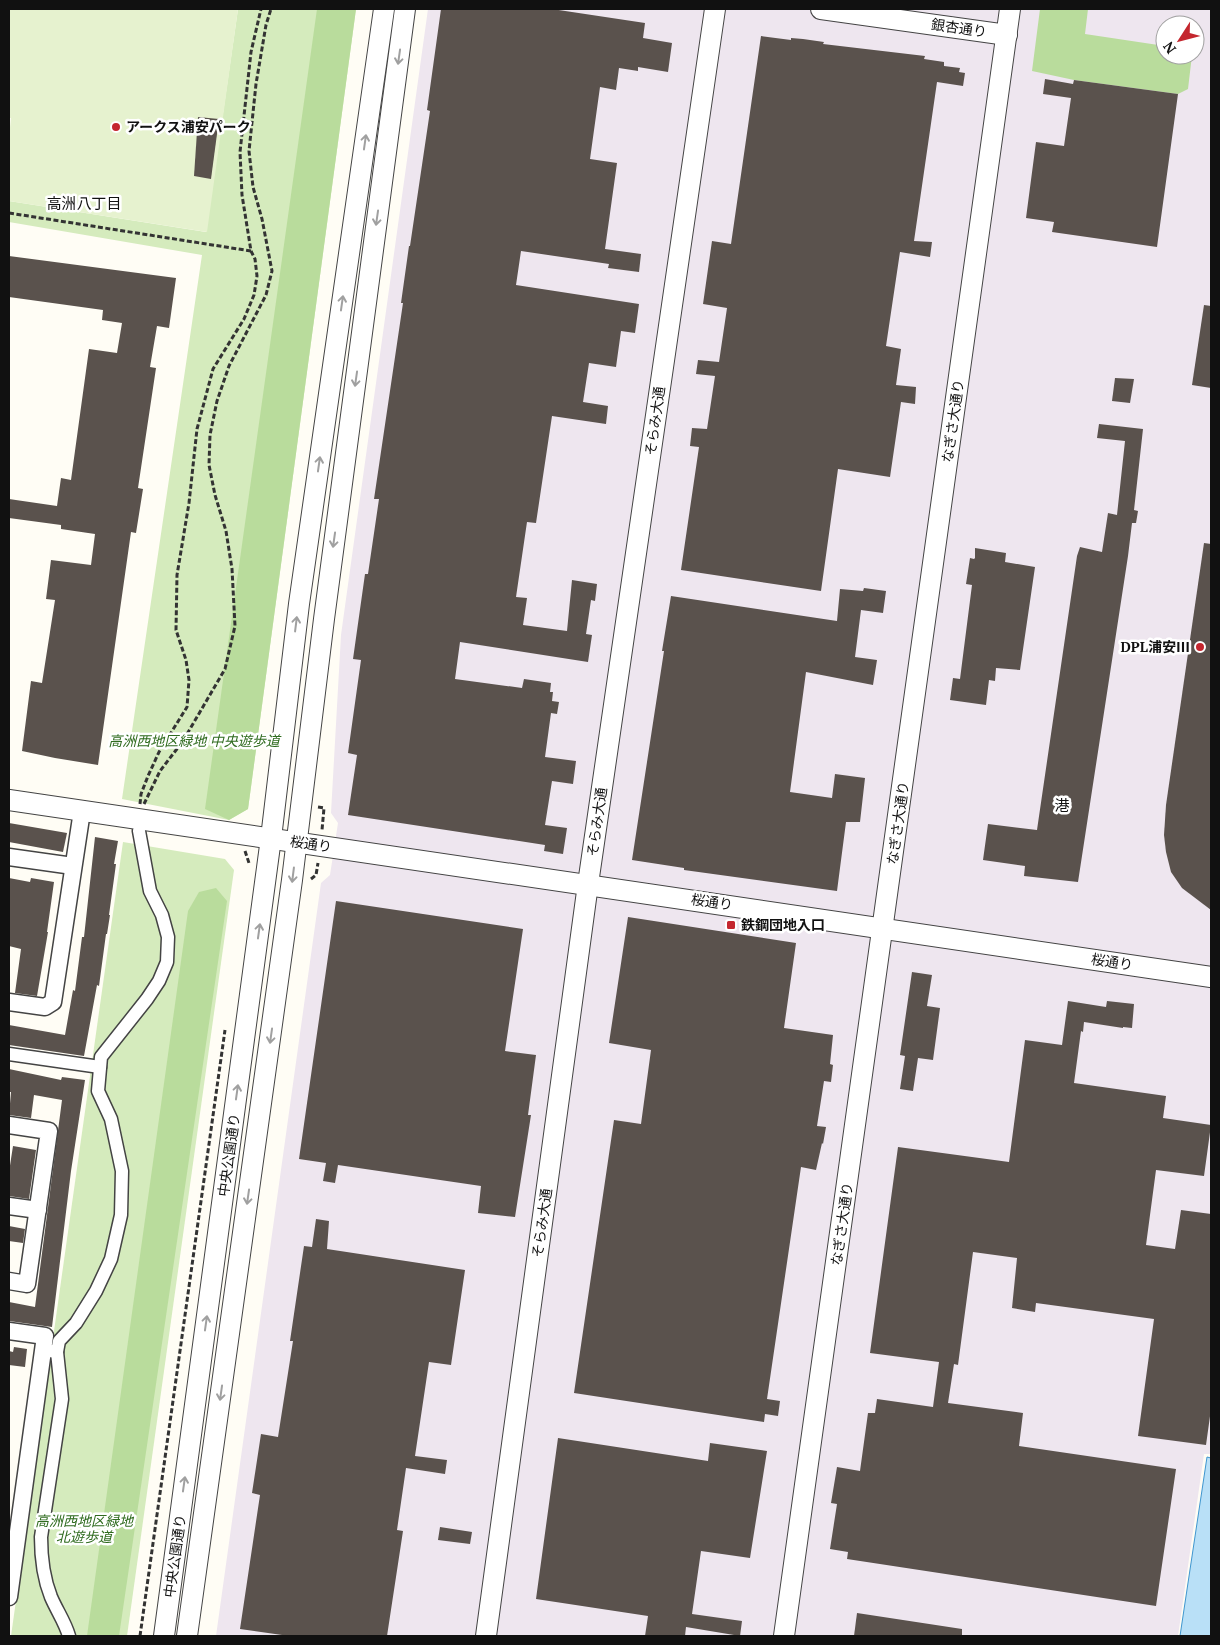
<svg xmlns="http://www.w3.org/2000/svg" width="1220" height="1645" font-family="'PT Serif','Noto Sans JP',serif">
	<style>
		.industrial { fill: #eee6ef; fill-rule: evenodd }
		.green { fill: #d5ebbd }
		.forest { fill: #b9dc9c }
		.pitch { fill: #e6f2cf }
		.water { fill: #b9e0f7; stroke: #3f96cf }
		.building { fill: #5a524d }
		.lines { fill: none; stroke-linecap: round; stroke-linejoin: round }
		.pedestrian-casing { stroke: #444; stroke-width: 15 }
		.minor-casing { stroke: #444; stroke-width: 19 }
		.tertiary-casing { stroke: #444; stroke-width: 22 }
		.path { stroke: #333; stroke-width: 3; stroke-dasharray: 5 2.5; stroke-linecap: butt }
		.pedestrian { stroke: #fff; stroke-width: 12 }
		.minor { stroke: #fff; stroke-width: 16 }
		.tertiary { stroke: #fff; stroke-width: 20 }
		.oneway { stroke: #a0a0a0 }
		.poi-dot { fill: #c4262e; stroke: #fff; stroke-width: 2 }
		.labels { text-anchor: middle; stroke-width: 5; stroke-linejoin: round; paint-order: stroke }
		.street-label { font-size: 14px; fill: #111; stroke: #fff }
		.poi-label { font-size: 14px; font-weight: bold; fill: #111; stroke: #fff; text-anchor: start }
		.park-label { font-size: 14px; font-style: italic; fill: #2f6b1f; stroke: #fff }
		.neighbourhood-label { font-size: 15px; fill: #111; stroke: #fff }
	</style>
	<rect width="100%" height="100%" fill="#fffdf5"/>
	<path class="industrial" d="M428,9H1211V1454H1204L1178,1636H216L321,883L330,875L338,823L331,813L341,635ZM1165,25H1195V55H1165Z"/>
	<g class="green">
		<polygon points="238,9 356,9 248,809 229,820 122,799 202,255 9,222 9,201 206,232"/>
		<polygon points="123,842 225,859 234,870 127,1636 11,1636"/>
	</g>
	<g class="forest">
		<polygon points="317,9 356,9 248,809 229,820 205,809"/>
		<polygon points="1040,9 1088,9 1085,34 1165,46 1165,55 1192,55 1188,89 1178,94 1074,80 1032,71"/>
		<polygon points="216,888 227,901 119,1636 87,1636 188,911 199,892"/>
	</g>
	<polygon class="pitch" points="9,9 238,9 207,232 9,201 9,137 11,118 9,118"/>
	<polygon class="water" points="1207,1457 1211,1458 1211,1636 1180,1636"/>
	<g class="building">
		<polygon points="441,9 552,9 645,23 643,38 672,43 668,72 638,67 638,71 619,68 616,90 600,87 590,159 617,163 605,249 641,254 639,272 608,268 609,264 521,251 516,285 639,304 635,333 621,331 616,367 589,363 583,402 608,406 606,424 552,416 536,523 527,522 516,597 527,598 523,625 567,631 572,580 597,584 595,601 591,600 586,634 592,635 588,662 460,642 455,679 522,688 524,679 551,683 550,692 553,692 552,701 559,702 557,714 551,713 545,757 576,761 573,784 552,781 545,825 567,828 563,854 544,851 545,845 348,815 357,755 348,753 361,660 353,659 365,574 368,574 379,499 374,499 403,303 401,303 409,246 410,246 430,111 427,110"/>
		<polygon points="761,36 791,40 791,38 803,39 824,42 823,44 925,56 924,59 944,62 944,66 960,68 959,72 965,73 963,86 937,82 914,241 932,242 930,257 900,252 886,346 901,349 896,385 916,387 915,404 901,402 890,477 838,469 821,591 681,570 699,447 690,446 692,428 707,429 715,376 696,374 698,360 719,362 727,308 703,304 712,241 731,244"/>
		<polygon points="1045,79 1073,84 1074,80 1178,94 1157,247 1052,232 1054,222 1026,218 1036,142 1064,146 1071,98 1043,94"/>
		<polygon points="198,117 219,119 211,179 194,176"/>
		<polygon points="9,256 176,278 169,328 157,326 150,367 156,368 138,488 143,489 136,533 131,532 98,765 55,758 22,751 31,681 42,683 55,600 46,599 51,560 91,565 95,534 61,529 61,525 9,518 9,499 57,506 61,478 71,480 89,349 117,353 122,323 102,320 103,310 9,297"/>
		<polygon points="1204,305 1211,306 1211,388 1192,385"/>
		<polygon points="1115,378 1134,379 1130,403 1112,401"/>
		<polygon points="1099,424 1143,429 1134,510 1138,511 1136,523 1132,523 1128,556 1078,882 1024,876 1025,866 983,860 988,824 1037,830 1077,556 1080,547 1102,552 1108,513 1117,515 1125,441 1097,438"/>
		<polygon points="1204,543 1211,544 1211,910 1182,888 1171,872 1166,852 1164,835 1166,805"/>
		<polygon points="975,548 1006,553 1005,562 1035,567 1020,670 996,668 995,681 989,680 986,705 950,700 953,678 960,679 972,585 966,584 970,558 974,559 975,558"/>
		<polygon points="864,588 886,591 883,613 861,610 855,657 877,660 873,685 806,672 790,792 832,798 835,774 865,778 860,822 846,822 837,891 684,870 684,868 632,860 664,651 662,651 671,596 837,621 840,589 863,591"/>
		<polygon points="9,823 67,833 63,852 9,842"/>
		<polygon points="95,837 118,841 114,864 116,864 109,915 110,915 107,934 106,934 99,986 97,985 84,1056 9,1045 9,1025 65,1035 73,990 75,991 82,937 84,937"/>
		<polygon points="9,878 30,882 31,878 54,882 47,932 48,932 37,996 15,993 21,949 9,946"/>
		<polygon points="336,901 523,929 505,1051 536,1055 528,1115 531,1115 515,1217 478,1213 481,1186 338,1165 335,1183 323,1181 326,1163 299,1159"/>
		<polygon points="628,917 796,943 784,1028 833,1035 830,1064 833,1065 831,1082 824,1081 817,1126 826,1127 823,1144 822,1143 816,1170 801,1167 767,1399 780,1401 778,1416 765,1414 764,1422 574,1393 614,1120 641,1124 651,1050 609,1043"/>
		<polygon points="912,972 932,975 927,1006 940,1008 933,1060 918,1058 913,1091 900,1089 905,1056 900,1055"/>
		<polygon points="1068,1001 1106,1007 1107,1001 1134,1004 1132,1028 1123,1027 1123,1028 1084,1022 1083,1032 1081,1031 1074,1083 1166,1096 1163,1118 1211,1125 1204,1176 1156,1170 1146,1245 1175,1249 1181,1210 1211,1214 1211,1409 1206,1445 1138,1436 1154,1319 1036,1303 1035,1312 1012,1308 1017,1258 973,1252 958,1365 954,1364 948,1403 1023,1413 1019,1446 1176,1469 1156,1606 847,1559 848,1552 830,1549 837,1504 831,1503 837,1467 860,1471 868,1413 875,1413 877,1399 933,1407 939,1362 870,1353 898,1147 1009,1162 1025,1040 1062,1045"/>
		<polygon points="9,1069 61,1080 62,1077 85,1080 71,1171 52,1327 9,1321 9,1302 35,1307 62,1100 34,1095 31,1118 9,1115 11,1092 9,1092"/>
		<polygon points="13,1146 36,1150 29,1199 9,1196 9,1172"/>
		<polygon points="316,1219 329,1221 327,1249 465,1270 451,1365 429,1362 415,1456 447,1460 445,1474 406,1468 397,1530 403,1531 387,1636 289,1636 240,1629 260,1495 252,1493 261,1434 278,1437 293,1341 290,1341 304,1246 312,1247"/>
		<polygon points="9,1226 25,1229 23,1243 9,1241"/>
		<polygon points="14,1347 27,1349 25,1367 9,1365 9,1351 13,1352"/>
		<polygon points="558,1438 708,1461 710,1443 767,1451 750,1558 701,1551 692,1614 742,1621 740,1636 686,1627 685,1636 645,1636 648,1616 536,1599"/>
		<polygon points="440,1527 472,1532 470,1544 438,1540"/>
		<polygon points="857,1613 962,1629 962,1636 854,1636"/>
	</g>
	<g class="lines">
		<g class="pedestrian-casing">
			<g id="pedestrian">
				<polyline points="9,1054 100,1067"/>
				<polyline points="43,1350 57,1352 59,1341 76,1323 96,1291 111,1259 121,1215 122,1171 111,1119 98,1091 101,1057 147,999 159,981 167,962 168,937 162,915 150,891 139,831"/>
				<path d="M57,1352L62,1399L41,1537C41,1558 43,1577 51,1597C57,1611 65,1622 69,1636"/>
			</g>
		</g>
		<g class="minor-casing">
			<g id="minor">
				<polyline points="9,857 73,866"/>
				<polyline points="9,1002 45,1007 53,1002 82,811"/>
				<polyline points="9,1125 49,1131 27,1284 9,1281"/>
				<polyline points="9,1206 38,1210"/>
				<polyline points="9,1331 45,1336 9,1597"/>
			</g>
		</g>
		<g class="tertiary-casing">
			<g id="tertiary">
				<polyline points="821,9 1007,35"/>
				<polyline points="9,800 1211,977"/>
				<polyline points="164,1636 271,838 299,604 384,9"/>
				<polyline points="187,1636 292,880 324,619 405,9"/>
				<polyline points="486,1636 588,884 715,9"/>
				<polyline points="784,1636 1010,9"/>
			</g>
		</g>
		<g class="path">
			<polyline points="9,213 251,251"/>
			<polyline points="140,804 141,794 148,776 159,752 187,707 189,680 186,660 176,630 177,575 189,503 197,429 213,369 244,319 254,295 257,276 255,259 251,251 242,195 240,152 251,52 261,9"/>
			<polyline points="144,804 160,771 183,741 225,669 235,626 232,569 226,531 215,495 209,465 210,435 217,401 229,366 266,295 272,271 262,219 253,187 249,151 256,84 266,25 271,9"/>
			<polyline points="318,807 324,808 322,830"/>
			<polyline points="245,851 249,863"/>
			<polyline points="311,879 316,875 318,863"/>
			<polyline points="140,1636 225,1030"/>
		</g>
		<use href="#pedestrian" class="pedestrian"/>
		<use href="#minor" class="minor"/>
		<use href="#tertiary" class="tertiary"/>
	</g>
	<defs><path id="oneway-shaft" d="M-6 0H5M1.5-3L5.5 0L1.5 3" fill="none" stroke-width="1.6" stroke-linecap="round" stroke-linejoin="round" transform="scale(1.25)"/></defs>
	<g class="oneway">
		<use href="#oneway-shaft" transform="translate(399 57) rotate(98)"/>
		<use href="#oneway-shaft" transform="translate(365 142) rotate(-82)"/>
		<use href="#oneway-shaft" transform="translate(377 218) rotate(98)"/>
		<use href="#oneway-shaft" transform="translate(342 303) rotate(-82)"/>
		<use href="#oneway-shaft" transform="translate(356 379) rotate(98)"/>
		<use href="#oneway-shaft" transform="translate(319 464) rotate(-82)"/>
		<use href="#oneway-shaft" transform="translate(334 540) rotate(98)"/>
		<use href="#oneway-shaft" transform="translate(296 624) rotate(-83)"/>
		<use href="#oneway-shaft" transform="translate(293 875) rotate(97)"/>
		<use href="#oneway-shaft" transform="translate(259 931) rotate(-82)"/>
		<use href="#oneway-shaft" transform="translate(271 1036) rotate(98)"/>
		<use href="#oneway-shaft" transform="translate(237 1092) rotate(-82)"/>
		<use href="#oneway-shaft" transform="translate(248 1197) rotate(98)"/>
		<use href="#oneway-shaft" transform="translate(206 1323) rotate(-82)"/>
		<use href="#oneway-shaft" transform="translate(221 1393) rotate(98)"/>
		<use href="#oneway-shaft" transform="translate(184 1484) rotate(-82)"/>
	</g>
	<g class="poi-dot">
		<circle cx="116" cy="127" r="5"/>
		<circle cx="1200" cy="647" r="5"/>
		<rect x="726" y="920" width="10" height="10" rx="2.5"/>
	</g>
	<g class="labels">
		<g class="street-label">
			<text transform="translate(959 28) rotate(8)" y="5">銀杏通り</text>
			<text transform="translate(655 421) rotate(-82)" y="5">そらみ大通</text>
			<text transform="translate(953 421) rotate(-82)" y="5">なぎさ大通り</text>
			<text transform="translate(597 822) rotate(-82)" y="5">そらみ大通</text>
			<text transform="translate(898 823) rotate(-82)" y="5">なぎさ大通り</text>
			<text transform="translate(311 844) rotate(8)" y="5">桜通り</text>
			<text transform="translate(712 902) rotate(8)" y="5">桜通り</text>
			<text transform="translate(1112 962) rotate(9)" y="5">桜通り</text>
			<text transform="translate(229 1155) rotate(-82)" y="5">中央公園通り</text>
			<text transform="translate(542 1223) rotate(-82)" y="5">そらみ大通</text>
			<text transform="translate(842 1224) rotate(-82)" y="5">なぎさ大通り</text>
			<text transform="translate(175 1556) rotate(-82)" y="5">中央公園通り</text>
		</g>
		<g class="poi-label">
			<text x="126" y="132">アークス浦安パーク</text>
			<text x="1190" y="652" text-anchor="end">DPL浦安Ⅲ</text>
			<text x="741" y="930">鉄鋼団地入口</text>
		</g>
		<g class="park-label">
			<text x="194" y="746">高洲西地区緑地 中央遊歩道</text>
			<text x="84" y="1526">高洲西地区緑地<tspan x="84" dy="16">北遊歩道</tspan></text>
		</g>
		<g class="neighbourhood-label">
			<text x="84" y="209">高洲八丁目</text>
			<text x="1062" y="811">港</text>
		</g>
	</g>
	<rect width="1220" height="1645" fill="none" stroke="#111111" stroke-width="20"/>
	<g transform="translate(1180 40) rotate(234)"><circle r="24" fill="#ffffff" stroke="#a0a0a0"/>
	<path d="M0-4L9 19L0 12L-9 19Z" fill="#c4262e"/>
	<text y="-8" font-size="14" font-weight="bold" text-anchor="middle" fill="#111111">N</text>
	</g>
</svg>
